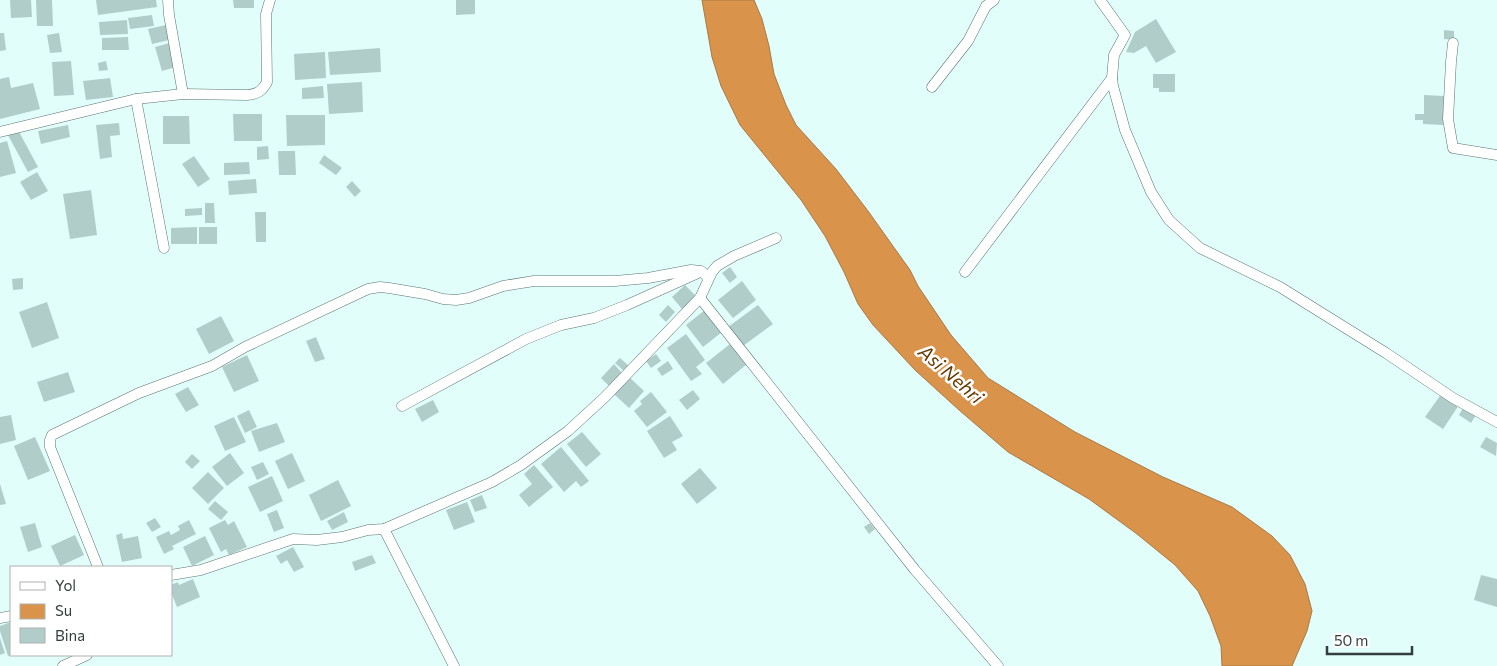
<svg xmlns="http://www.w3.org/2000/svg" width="1497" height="666" font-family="Commissioner,sans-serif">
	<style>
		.water { fill: #da934b; stroke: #a87a47 }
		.building { fill: #b1cdca }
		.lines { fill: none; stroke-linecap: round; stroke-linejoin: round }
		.minor-casing { stroke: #5a7472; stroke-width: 11 }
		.minor { stroke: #fff; stroke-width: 10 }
		.labels { text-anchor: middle; stroke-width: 5; stroke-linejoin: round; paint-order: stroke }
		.water-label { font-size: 19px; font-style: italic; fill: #683a00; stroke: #fff }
	</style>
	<rect width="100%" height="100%" fill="#e1fefb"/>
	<polygon class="water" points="702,0 754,0 762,19 769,46 774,74 786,105 796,125 836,169 868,211 910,270 918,286 951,335 988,378 1075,432 1163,477 1232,507 1272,536 1290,555 1305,584 1312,611 1307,631 1292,666 1222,666 1221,646 1210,616 1198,591 1175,565 1137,534 1089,499 1008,452 959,410 915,370 873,325 858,304 844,272 825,236 801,200 740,125 721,86 712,57"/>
	<g class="building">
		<polygon points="10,0 31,0 32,17 11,18"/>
		<polygon points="36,0 52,0 53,26 37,26"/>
		<polygon points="96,0 156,0 157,7 98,15"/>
		<polygon points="233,0 254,0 254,8 234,8"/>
		<polygon points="456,0 475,0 475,14 456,15"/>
		<polygon points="152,15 154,26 130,29 128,18"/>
		<polygon points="1156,19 1176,52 1156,63 1146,46 1134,53 1126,52 1135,32"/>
		<polygon points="127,20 128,34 100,35 99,22"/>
		<polygon points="166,25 169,40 152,44 148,29"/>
		<polygon points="1444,30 1454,31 1454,40 1444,39"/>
		<polygon points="0,33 4,33 6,50 0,51"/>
		<polygon points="59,33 62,52 50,53 47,35"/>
		<polygon points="128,37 129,50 102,50 102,38"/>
		<polygon points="170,43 176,67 162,71 155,47"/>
		<polygon points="380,48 381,72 330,75 328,52"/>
		<polygon points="325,52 326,78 295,80 294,54"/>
		<polygon points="71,61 74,95 54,96 52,62"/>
		<polygon points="106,61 108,70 99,71 98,63"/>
		<polygon points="1153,74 1175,74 1175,92 1159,92 1159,88 1153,88"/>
		<polygon points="9,77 11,88 33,83 40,109 0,119 0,79"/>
		<polygon points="110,78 113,97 86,100 83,81"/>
		<polygon points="362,82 363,112 329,114 327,84"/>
		<polygon points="323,86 324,98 302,99 302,88"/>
		<polygon points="1424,95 1444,96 1443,125 1423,124 1423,120 1415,120 1415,114 1424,114"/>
		<polygon points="233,114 262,114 262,141 234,141"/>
		<polygon points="286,115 325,115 325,145 287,146"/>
		<polygon points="163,116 189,116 190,144 163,144"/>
		<polygon points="119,123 120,135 110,136 112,157 100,159 96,125"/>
		<polygon points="68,125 70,137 41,144 38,131"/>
		<polygon points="18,130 38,167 28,172 8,135"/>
		<polygon points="7,141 16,173 0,177 0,143"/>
		<polygon points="268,146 269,159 257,160 257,147"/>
		<polygon points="278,151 295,151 296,175 279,175"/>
		<polygon points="324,155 342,168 336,175 319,163"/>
		<polygon points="194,156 210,179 198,187 182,164"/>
		<polygon points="249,162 250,174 224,175 224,163"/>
		<polygon points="37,172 48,191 31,200 20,182"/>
		<polygon points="256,179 257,193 229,195 228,181"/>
		<polygon points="352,181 361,191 355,197 346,187"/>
		<polygon points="91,190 97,235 70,239 63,194"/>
		<polygon points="205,203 214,203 215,223 205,223"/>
		<polygon points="202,208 202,215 185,216 185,209"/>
		<polygon points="255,212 266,212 266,242 256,242"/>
		<polygon points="197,227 197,244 171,244 171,228"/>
		<rect x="199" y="227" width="18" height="17"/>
		<polygon points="730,267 737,277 730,283 722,273"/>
		<polygon points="23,278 23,289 13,290 12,279"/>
		<polygon points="742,281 756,300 733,318 718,300"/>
		<polygon points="685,285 696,296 682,309 672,297"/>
		<polygon points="47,302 59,338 32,348 19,312"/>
		<polygon points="668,305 675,312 666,322 659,315"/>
		<polygon points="758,305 773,324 743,346 728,327"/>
		<polygon points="705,310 722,332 703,347 686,325"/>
		<polygon points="221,316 234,341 209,354 196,329"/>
		<polygon points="686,334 705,360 696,367 702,374 691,381 667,348"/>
		<polygon points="316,337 325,359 315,362 306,341"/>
		<polygon points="730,344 747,364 723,384 706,363"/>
		<polygon points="656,354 661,361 651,368 646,361"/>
		<polygon points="247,355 259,381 234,392 222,367"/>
		<polygon points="620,358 629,366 624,371 615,363"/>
		<polygon points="668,361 673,369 662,376 657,369"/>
		<polygon points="614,364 622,373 609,386 601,378"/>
		<polygon points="68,372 75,392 44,402 37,382"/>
		<polygon points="629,377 644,391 629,408 614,394"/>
		<polygon points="188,387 199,405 186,412 175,394"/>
		<polygon points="693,390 700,399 687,410 679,400"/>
		<polygon points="651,392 667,412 647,427 634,411 642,404 640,401"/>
		<polygon points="1442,393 1459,405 1443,429 1425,417"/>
		<polygon points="433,400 439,412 422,422 415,409"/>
		<polygon points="1463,408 1476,415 1471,423 1459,415"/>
		<polygon points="249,410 257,427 245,433 237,416"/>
		<polygon points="11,415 16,440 0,444 0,417"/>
		<polygon points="670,416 683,436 672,442 677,450 664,458 647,431"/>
		<polygon points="234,417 246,442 225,451 214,426"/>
		<polygon points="277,423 285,442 259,452 251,431"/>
		<polygon points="582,432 601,454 586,467 567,444"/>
		<polygon points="35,437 50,471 28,480 14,446"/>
		<polygon points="1486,437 1497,443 1496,456 1480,447"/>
		<polygon points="561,447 589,481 581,487 576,481 564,492 541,464"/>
		<polygon points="230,453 244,473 227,486 212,467"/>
		<polygon points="292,453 305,481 288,489 275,461"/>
		<polygon points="192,454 200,461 192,469 185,462"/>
		<polygon points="263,462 269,474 257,480 251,467"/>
		<polygon points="534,465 553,487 529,507 519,495 532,484 524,474"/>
		<polygon points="700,468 717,488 697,504 681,484"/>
		<polygon points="208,472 224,488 208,504 192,488"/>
		<polygon points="272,476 283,501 260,512 248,487"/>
		<polygon points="338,480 351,506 321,521 309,495"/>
		<polygon points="0,484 6,504 0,505"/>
		<polygon points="482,495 487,508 475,512 470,500"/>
		<polygon points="215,501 228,512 221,520 208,509"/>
		<polygon points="467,502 475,522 454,530 446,510"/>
		<polygon points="277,510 284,528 274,532 267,514"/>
		<polygon points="344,512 348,522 332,530 327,521"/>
		<polygon points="155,518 161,527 152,532 146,523"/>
		<polygon points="189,520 196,534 172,546 174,549 164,554 156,537 169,531 171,535 180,530 178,526"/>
		<polygon points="225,520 228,525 234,521 247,547 229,555 226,549 221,552 209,528"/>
		<polygon points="35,523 42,547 28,552 20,527"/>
		<polygon points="870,523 875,529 869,534 864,527"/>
		<polygon points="122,533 123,539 138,536 142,558 122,562 116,535"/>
		<polygon points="75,535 84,555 60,566 51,546"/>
		<polygon points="205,536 214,555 192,566 183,547"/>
		<polygon points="293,547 304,567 294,572 287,560 281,564 276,556"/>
		<polygon points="372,555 376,563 355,571 352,562"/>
		<polygon points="1481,575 1497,579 1497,607 1474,600"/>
		<polygon points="193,579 200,597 177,607 171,592 171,585 178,582 179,585"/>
		<polygon points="11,622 11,655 8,656 0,631 0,626"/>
		<polygon points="0,638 5,653 0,655"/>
	</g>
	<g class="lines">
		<g class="minor-casing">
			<g id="minor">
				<polyline points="168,0 169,15 183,94"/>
				<polyline points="1100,0 1125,35 1114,55 1112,78 1113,86 1125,130 1151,192 1169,220 1200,248 1280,287 1386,353 1453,398 1497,422"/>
				<polyline points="1453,43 1451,62 1448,119 1453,148 1497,155"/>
				<polyline points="932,87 968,41 986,6 994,0"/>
				<polyline points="136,99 164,248"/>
				<path d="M0,132L136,99L183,94L247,95C258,94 262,91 267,82L266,14L270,0"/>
				<polyline points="965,272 1112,78"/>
				<polyline points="700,298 915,570 998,666"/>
				<polyline points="402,406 526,339 561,325 594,318 627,305 698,273"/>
				<polyline points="384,529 454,666"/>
				<polyline points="98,567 50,447 50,440 52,435 139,393 212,366 245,347 368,289 380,287 389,288 425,294 443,299 456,300 469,298 503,286 534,281 615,281 648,278 691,270 701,271 706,275 708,280"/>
				<polyline points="171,575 201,570 293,539 317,540 342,537 368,530 384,529 492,482 521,465 568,431 605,397 700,298 712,272 717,266 734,256 776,238"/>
				<polyline points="0,618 11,616"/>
				<polyline points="63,666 87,655"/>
			</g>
		</g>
		<use href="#minor" class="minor"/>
	</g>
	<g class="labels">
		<g class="water-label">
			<text transform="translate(951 374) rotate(41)" y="7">Asi Nehri</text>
		</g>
	</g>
	<rect x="10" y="566" width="162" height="90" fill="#ffffff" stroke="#adb2b1"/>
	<rect x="20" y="582" width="25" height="8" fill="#ffffff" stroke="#adb2b1"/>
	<text x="55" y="591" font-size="15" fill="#333e3d">Yol</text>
	<rect x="20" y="604" width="25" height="15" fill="#da934b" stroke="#adb2b1"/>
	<text x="55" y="616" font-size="15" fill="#333e3d">Su</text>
	<rect x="20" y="628" width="25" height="15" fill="#b1cdca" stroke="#adb2b1"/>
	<text x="55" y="641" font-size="15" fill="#333e3d">Bina</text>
	<path d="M1327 646v8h85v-8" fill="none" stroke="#333e3d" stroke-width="2.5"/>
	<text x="1334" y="646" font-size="15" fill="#333e3d" stroke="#ffffff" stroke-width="4" paint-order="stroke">50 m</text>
</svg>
